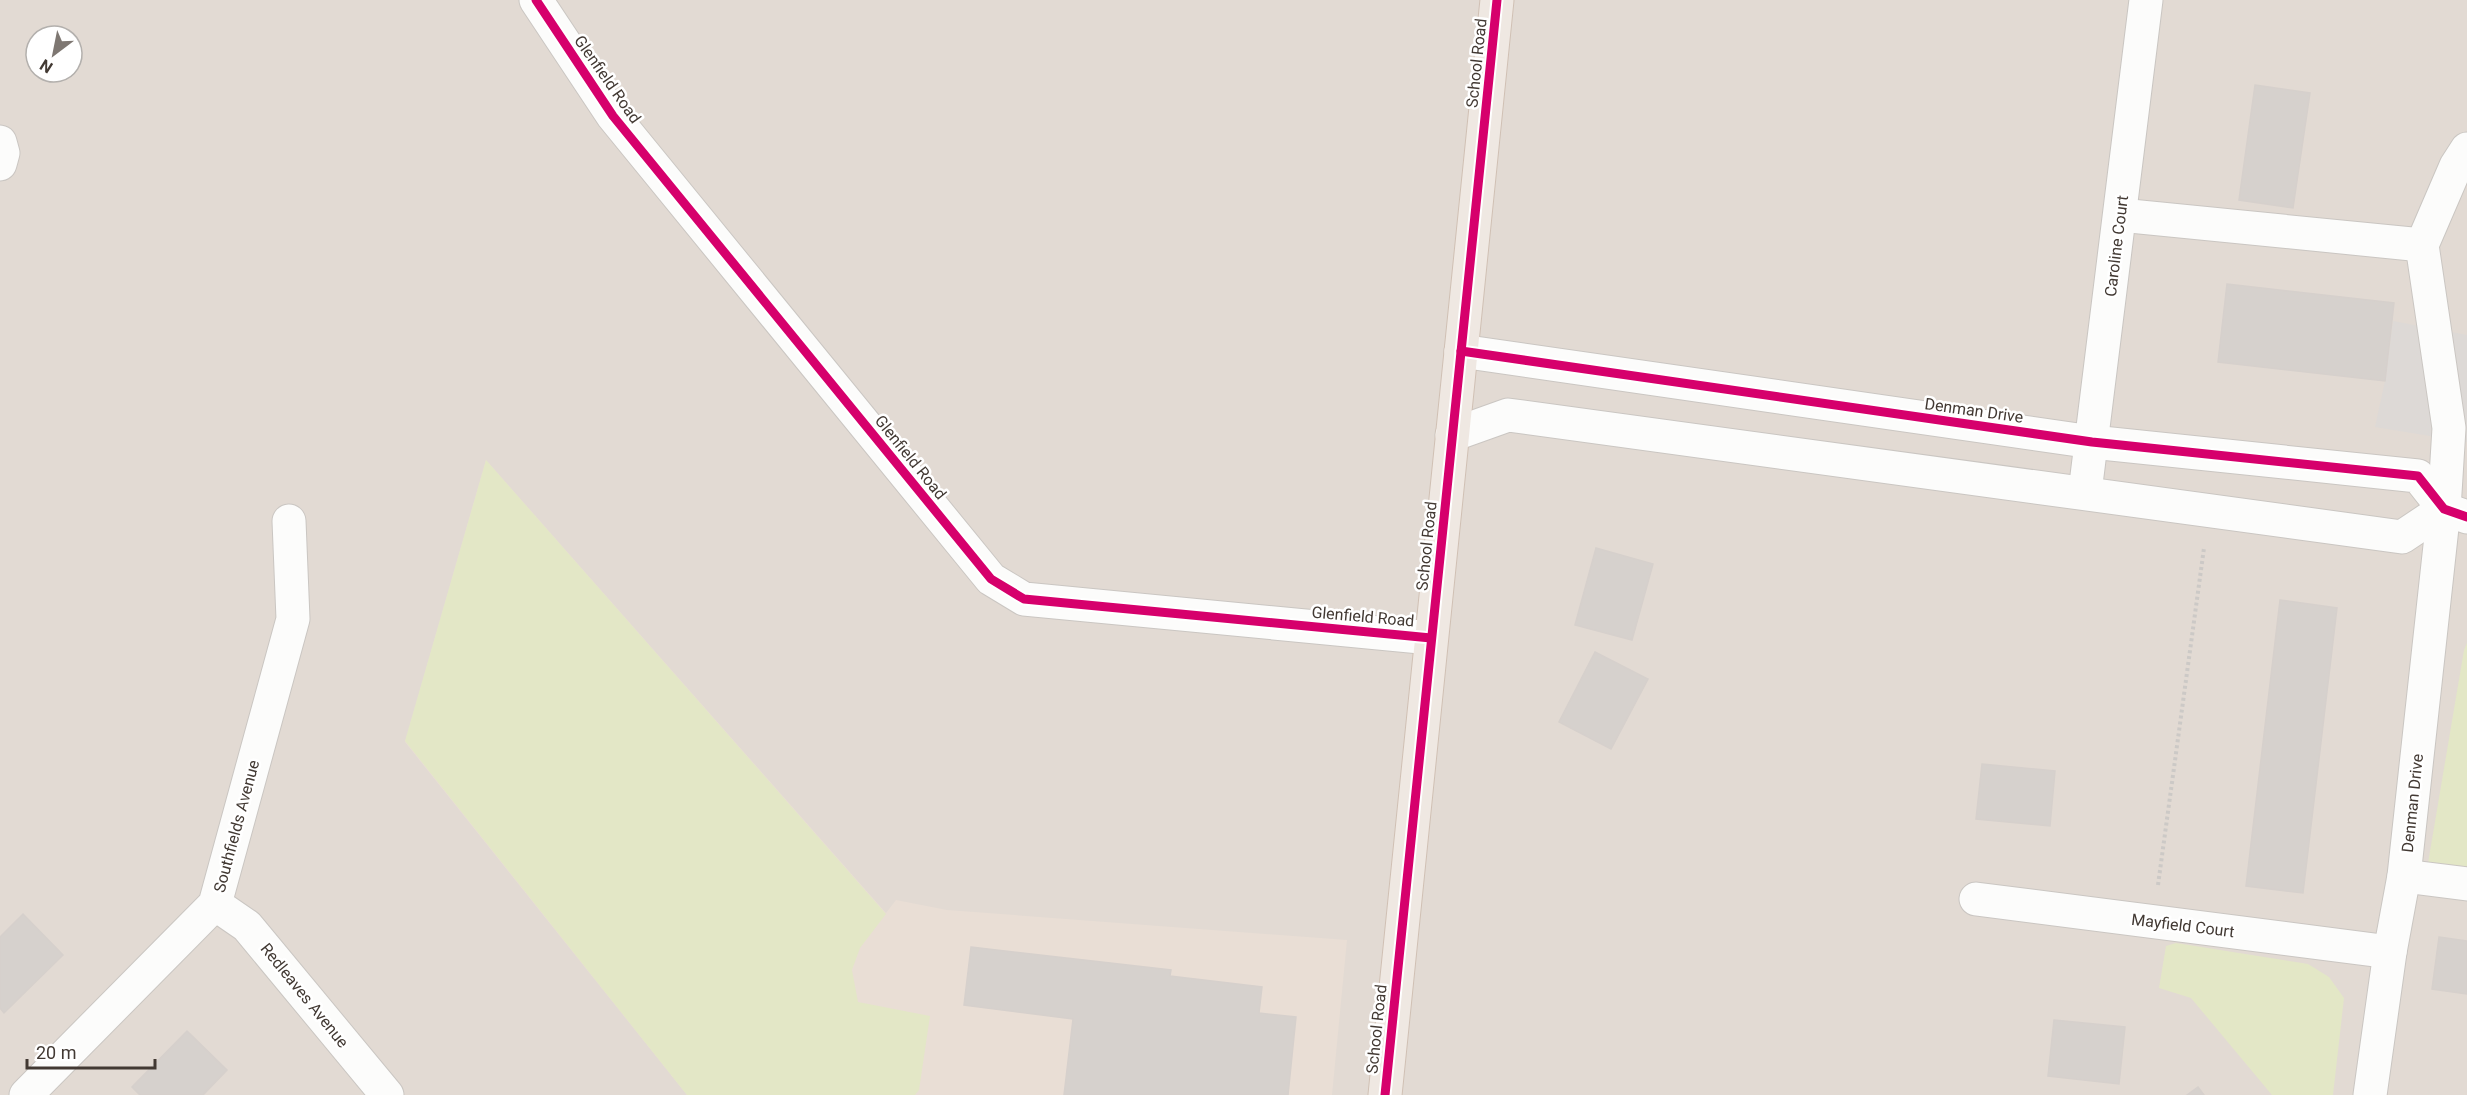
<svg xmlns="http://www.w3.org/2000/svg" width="2467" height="1095" font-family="Roboto,sans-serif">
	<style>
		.residential { fill: #e2dad3; fill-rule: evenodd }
		.education { fill: #e9ded5 }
		.green { fill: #e3e7c6 }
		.parking { fill: #ddd9d6 }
		.building { fill: #d6d1cd; stroke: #d6d0cc; stroke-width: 1.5 }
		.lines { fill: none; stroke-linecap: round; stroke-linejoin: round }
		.minor-casing { stroke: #cac6c2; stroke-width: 35 }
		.major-casing { stroke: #d0c0b4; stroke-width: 35 }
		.path { stroke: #ccc9c6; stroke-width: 4; stroke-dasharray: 3 3; stroke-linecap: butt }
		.minor { stroke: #fcfcfb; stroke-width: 33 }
		.major { stroke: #efe8e2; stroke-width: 33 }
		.cycleway-casing { stroke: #fff; stroke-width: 13 }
		.cycleway { stroke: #d6006c; stroke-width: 9 }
		.labels { text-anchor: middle; stroke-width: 5; stroke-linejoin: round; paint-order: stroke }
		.street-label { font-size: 16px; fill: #423933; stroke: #fff }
	</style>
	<rect width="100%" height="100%" fill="#eeeae6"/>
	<path class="residential" d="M0,0H2467V1095H0ZM36,36H72V72H36Z"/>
	<polygon class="education" points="486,460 886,913 896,900 947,910 1347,940 1332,1095 687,1095 405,742"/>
	<g class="green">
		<polygon points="486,460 886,914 860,948 852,970 858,1002 930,1016 919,1090 915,1095 687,1095 405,741"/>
		<polygon points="2467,643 2467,884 2427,869 2464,650"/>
		<polygon points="2176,943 2308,964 2329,977 2344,998 2333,1095 2272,1095 2191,998 2159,988 2166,946"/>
	</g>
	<polygon class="parking" points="2393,321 2467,335 2467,442 2375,427 2385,381"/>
	<g class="building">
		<polygon points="2255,85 2310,93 2293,208 2239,200"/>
		<polygon points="2227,284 2394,303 2385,381 2218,362"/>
		<polygon points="1596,548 1653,564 1632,640 1575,625"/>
		<polygon points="2280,600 2337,608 2303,893 2246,886"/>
		<polygon points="1595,652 1648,679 1611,749 1559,722"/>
		<polygon points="1982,764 2055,771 2050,826 1976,819"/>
		<polygon points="23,914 63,955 4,1013 0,1008 0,937"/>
		<polygon points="2439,937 2467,941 2467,994 2432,989"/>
		<polygon points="971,947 1171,970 1170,976 1262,987 1259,1013 1296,1017 1288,1095 1064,1095 1073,1019 964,1005"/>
		<polygon points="2054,1020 2125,1027 2119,1084 2048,1076"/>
		<polygon points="187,1031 227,1070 203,1095 140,1095 132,1087"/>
		<polygon points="2198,1087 2204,1095 2187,1095"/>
	</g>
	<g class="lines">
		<g class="minor-casing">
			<g id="minor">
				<polyline points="536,0 613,116 991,579 1024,599 1431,638"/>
				<polyline points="0,142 3,153 0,164"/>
				<polyline points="2120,215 2422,245"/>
				<polyline points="1461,351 2092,442 2418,476 2444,509 2467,517"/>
				<polyline points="1452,435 1508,415 2402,537 2444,509"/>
				<polyline points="2085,492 2146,0"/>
				<polyline points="2404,876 2467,884"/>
				<polyline points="1976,899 2390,952"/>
				<polyline points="215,904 247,926 387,1095"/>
				<polyline points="26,1095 215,904 293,619 289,521"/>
				<polyline points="2370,1095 2390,952 2404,876 2444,509 2449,428 2422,245 2456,166 2467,149"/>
			</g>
		</g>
		<g class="major-casing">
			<polyline id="major" points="1385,1095 1497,0"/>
		</g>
		<polyline class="path" points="2158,885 2204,548"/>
		<use href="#minor" class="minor"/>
		<use href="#major" class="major"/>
		<g class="cycleway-casing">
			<g id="cycleway">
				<polyline points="536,0 613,116 991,579 1024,599 1431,638"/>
				<polyline points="1461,351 2092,442 2418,476 2444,509 2467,517"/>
				<polyline points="1385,1095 1497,0"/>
			</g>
		</g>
		<use href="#cycleway" class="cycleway"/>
	</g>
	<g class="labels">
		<g class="street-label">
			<text transform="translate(1476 63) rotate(-84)" y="6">School Road</text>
			<text transform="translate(608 79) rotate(55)" y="6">Glenfield Road</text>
			<text transform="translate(2116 246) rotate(-83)" y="6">Caroline Court</text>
			<text transform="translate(1974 410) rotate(8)" y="6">Denman Drive</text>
			<text transform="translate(911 457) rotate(51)" y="6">Glenfield Road</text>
			<text transform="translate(1426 546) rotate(-84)" y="6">School Road</text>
			<text transform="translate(1363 616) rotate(5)" y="6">Glenfield Road</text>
			<text transform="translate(2412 803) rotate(-84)" y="6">Denman Drive</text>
			<text transform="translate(236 826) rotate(-75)" y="6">Southfields Avenue</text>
			<text transform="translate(2183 925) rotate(7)" y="6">Mayfield Court</text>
			<text transform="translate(305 995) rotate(51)" y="6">Redleaves Avenue</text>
			<text transform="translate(1376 1029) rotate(-84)" y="6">School Road</text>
		</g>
	</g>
	<g transform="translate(54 54) rotate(212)"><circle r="28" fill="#ffffff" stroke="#b3b0ad" stroke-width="1.5"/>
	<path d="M0-4.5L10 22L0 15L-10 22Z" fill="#7e7772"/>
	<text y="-9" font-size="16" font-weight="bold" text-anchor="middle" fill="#423933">N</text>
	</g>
	<path d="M27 1059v9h128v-9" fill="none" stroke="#423933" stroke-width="3"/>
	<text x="36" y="1059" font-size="18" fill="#423933" stroke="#ffffff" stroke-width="4.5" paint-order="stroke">20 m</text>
</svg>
